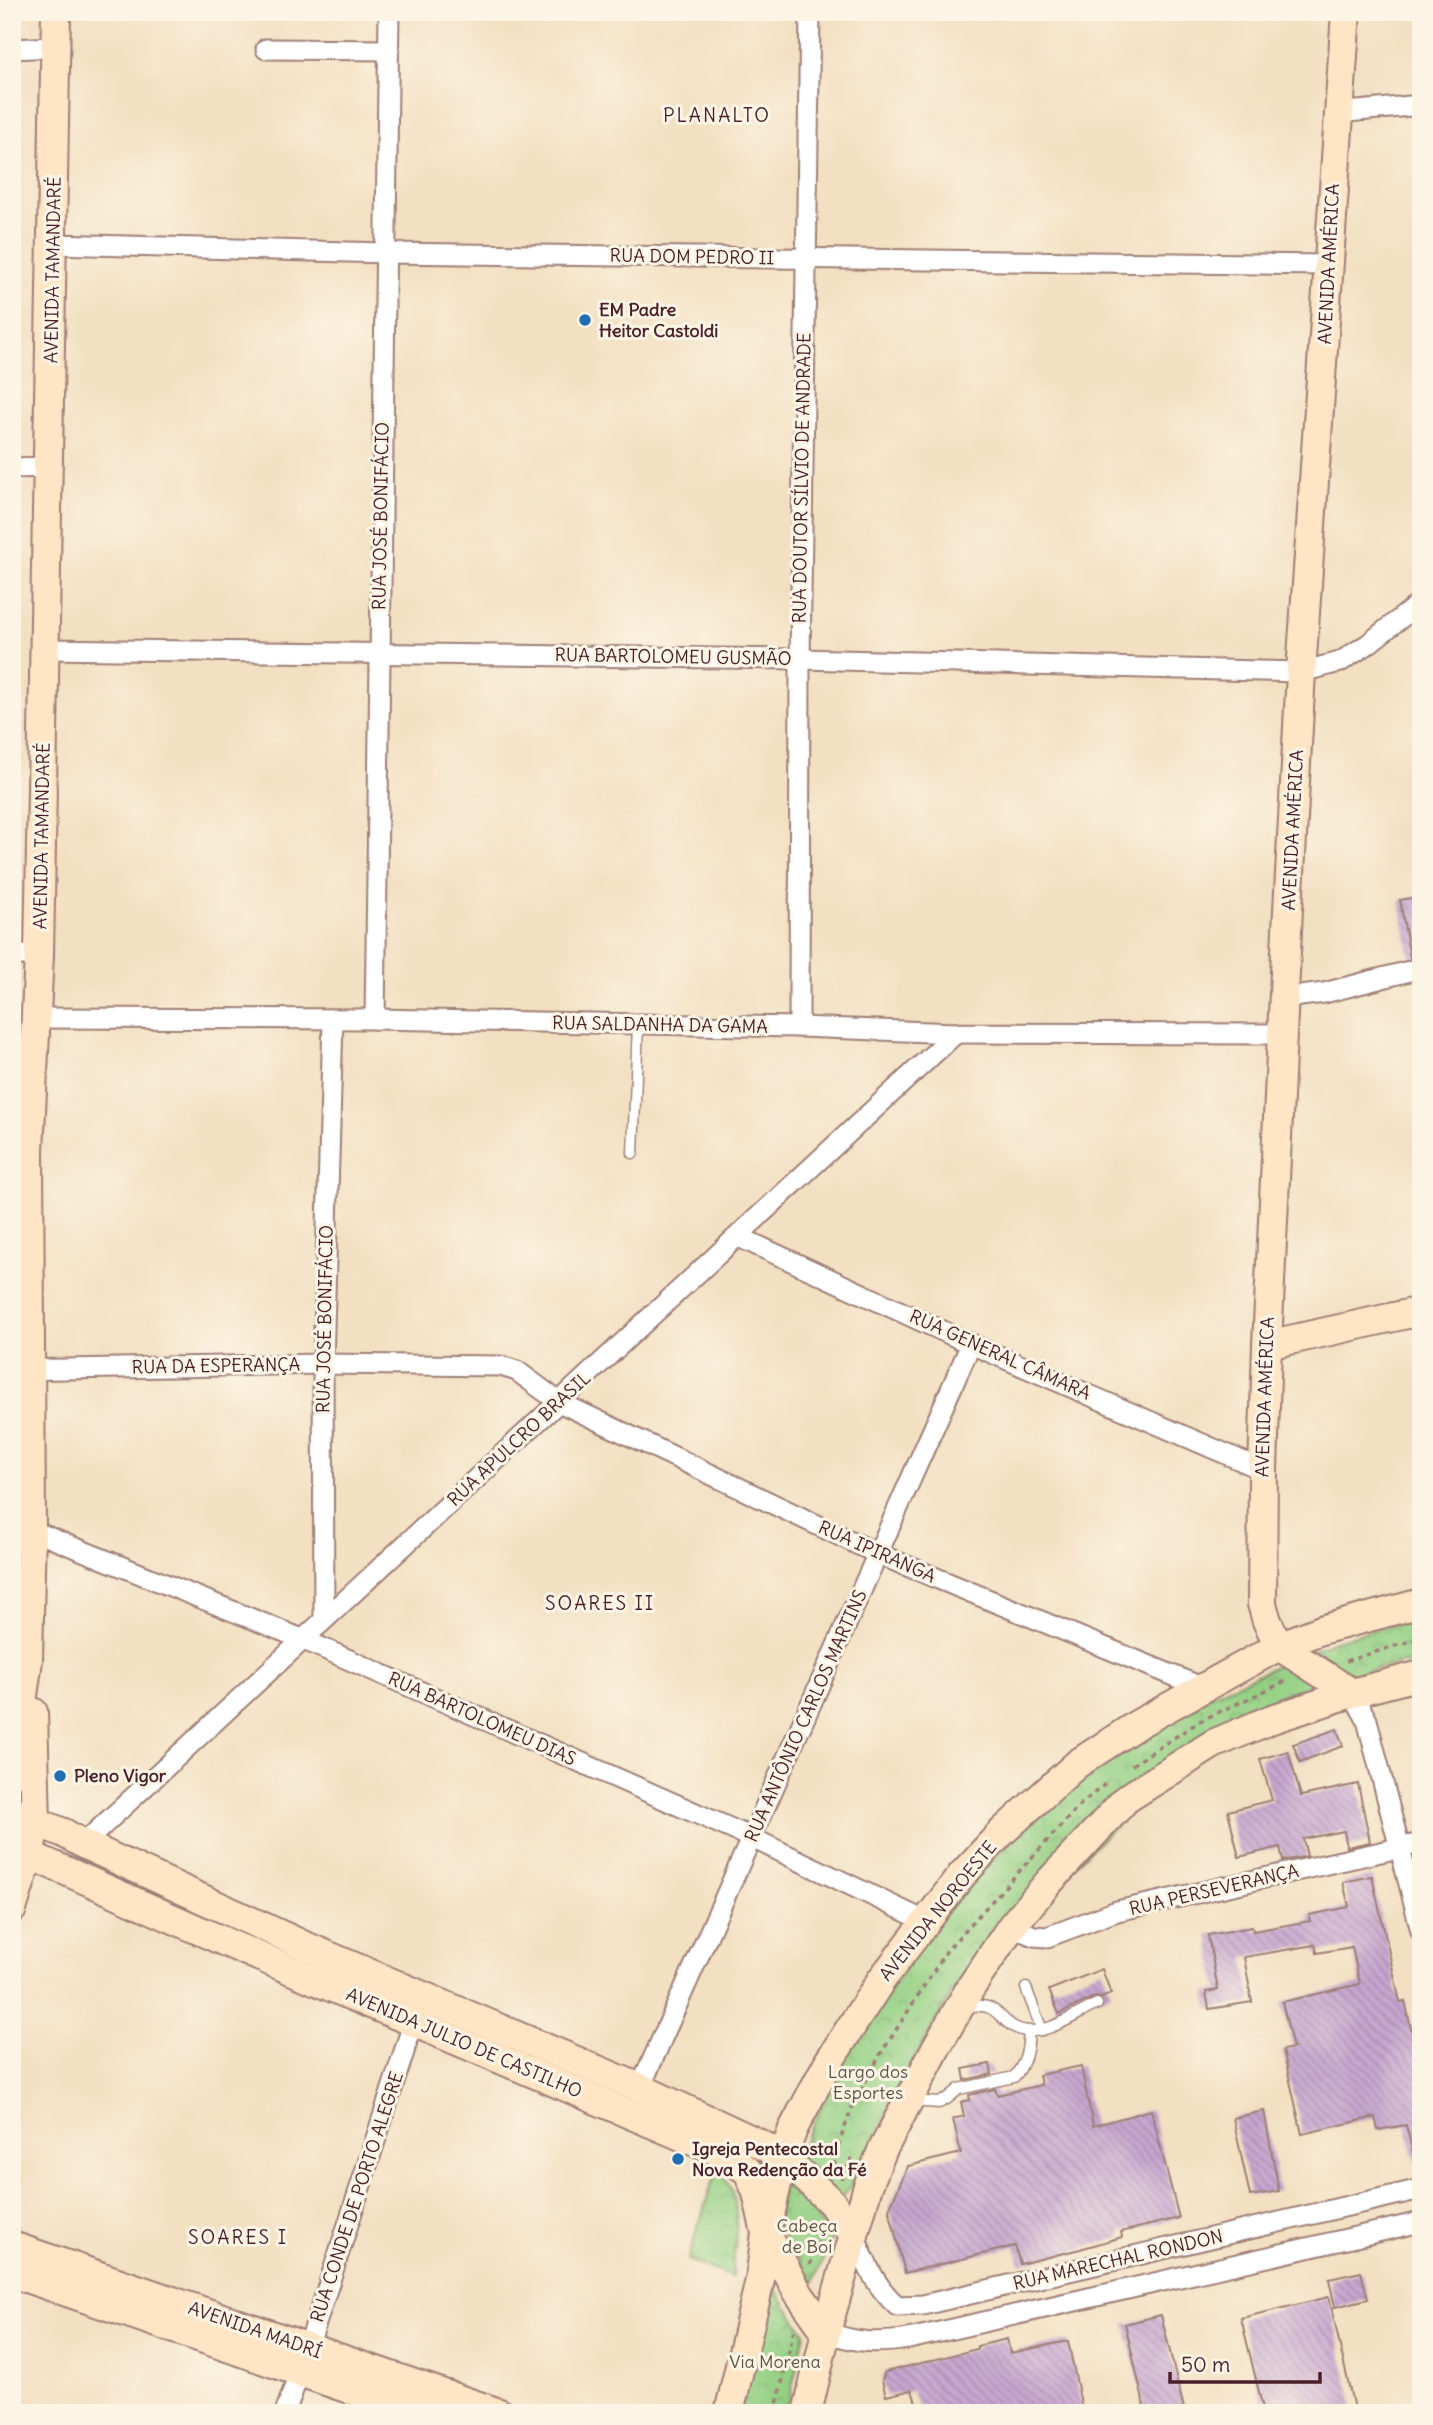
<svg xmlns="http://www.w3.org/2000/svg" width="1433" height="2425" font-family="Delius,sans-serif">
	<style>
		.park { fill: url(#park-crowns); stroke: #6f7858; stroke-width: 2 }
		.building { fill: url(#building-back-hatch) }
		.lines { fill: none; stroke-linecap: round; stroke-linejoin: round }
		.lane-casing { stroke: #9e7f76; stroke-width: 13 }
		.street-casing { stroke: #9e7f76; stroke-width: 23 }
		.secondary-casing { stroke: #9e7f76; stroke-width: 32 }
		.path { stroke: #9e7f76; stroke-width: 3.5; stroke-dasharray: 5 5; stroke-linecap: butt }
		.lane { stroke: #fff; stroke-width: 10 }
		.street { stroke: #fff; stroke-width: 19 }
		.secondary { stroke: #fee5c5; stroke-width: 28 }
		.poi-dot { fill: #1f6fb2; stroke: #fcf5e5; stroke-width: 2.5 }
		.labels { text-anchor: middle; stroke-width: 6; stroke-linejoin: round; paint-order: stroke }
		.street-label { font-size: 18px; fill: #4a1f2b; stroke: #fcf5e5 }
		.poi-label { font-size: 18px; font-weight: bold; fill: #4a1f2b; stroke: #fcf5e5; text-anchor: start }
		.park-label { font-size: 18px; fill: #605446; stroke: #fcf5e5 }
		.neighbourhood-label { font-size: 19px; letter-spacing: 2px; fill: #4a1f2b; stroke: #fcf5e5 }
	</style>
	<defs>
		<pattern id="park-crowns" width="20" height="18" patternUnits="userSpaceOnUse" patternTransform="scale(1.75)"><rect width="20" height="18" fill="#94d084"/><path d="M2 6a3 3 0 1 1 6 0M12 15a3 3 0 1 1 6 0" fill="none" stroke="#81b272"/></pattern>
		<pattern id="building-back-hatch" width="6" height="6" patternUnits="userSpaceOnUse" patternTransform="scale(1.75)"><rect width="6" height="6" fill="#c7a6d0"/><path d="M-1 5l2 2M0 0l6 6M5-1l2 2" fill="none" stroke="#a487a9"/></pattern>
	</defs>
	<rect width="100%" height="100%" fill="#fcf5e5"/>
	<filter id="ink" filterUnits="userSpaceOnUse"><feTurbulence type="fractalNoise" baseFrequency=".0143" numOctaves="2"/><feDisplacementMap in="SourceGraphic" scale="14" xChannelSelector="R" yChannelSelector="G"/><feConvolveMatrix kernelMatrix="1 2 1 2 8 2 1 2 1" color-interpolation-filters="sRGB"/></filter>
	<filter id="wash" filterUnits="userSpaceOnUse"><feTurbulence type="fractalNoise" baseFrequency=".00686" numOctaves="4" result="noise"/><feDisplacementMap in="SourceGraphic" scale="28" xChannelSelector="R" yChannelSelector="G"/><feGaussianBlur stdDeviation="1.57" result="paint"/><feColorMatrix in="noise" values="0 0 0 0 0 0 0 0 0 0 0 0 0 0 0 0 0 1.4 0 .05"/><feComposite in="paint" operator="in"/></filter>
	<g filter="url(#wash)">
		<rect width="100%" height="100%" fill="#f3dfc1"/>
		<g class="park">
			<polygon points="1421,1617 1421,1660 1342,1676 1296,1691 1205,1738 963,1974 925,2040 874,2139 856,2179 841,2199 796,2161 837,2071 932,1926 1005,1847 1083,1776 1211,1695 1334,1641"/>
			<path d="M716,2170C747,2193 734,2243 732,2277L688,2260Z"/>
			<polygon points="787,2175 832,2239 813,2283 774,2222"/>
			<polygon points="772,2284 805,2333 786,2413 739,2413"/>
		</g>
		<g id="blocks">
			<g class="building">
				<polygon points="1421,896 1421,956 1410,958 1400,900"/>
				<polygon points="1337,1729 1343,1746 1300,1762 1293,1744"/>
				<polygon points="1288,1751 1301,1796 1358,1784 1370,1842 1347,1847 1344,1831 1303,1839 1307,1856 1283,1861 1280,1847 1239,1857 1228,1811 1272,1800 1260,1759"/>
				<polygon points="1372,1876 1400,2002 1405,2001 1416,2052 1419,2051 1421,2060 1421,2160 1415,2161 1406,2125 1378,2130 1375,2117 1302,2134 1283,2050 1293,2048 1282,2002 1360,1984 1352,1947 1317,1953 1315,1945 1244,1957 1252,2002 1209,2009 1206,1992 1218,1990 1208,1935 1252,1927 1253,1931 1310,1921 1309,1915 1349,1907 1343,1882"/>
				<polygon points="1102,1969 1111,1994 1101,1998 1094,1997 1059,2014 1049,1990"/>
				<polygon points="990,2064 992,2074 965,2080 963,2069"/>
				<polygon points="1081,2066 1093,2126 1151,2110 1179,2218 1121,2232 1122,2237 1080,2249 1020,2264 1015,2246 905,2273 889,2209 908,2166 961,2153 953,2119 964,2116 961,2102 970,2100 969,2095 995,2089 997,2095 1041,2085 1039,2075"/>
				<polygon points="1264,2111 1279,2191 1250,2196 1233,2118"/>
				<polygon points="1361,2272 1368,2299 1335,2307 1329,2279"/>
				<polygon points="1329,2297 1355,2413 1264,2413 1241,2318"/>
				<polygon points="1161,2315 1185,2413 1146,2413 1125,2324"/>
				<polygon points="1007,2339 1010,2353 1068,2341 1083,2413 1055,2413 1054,2407 1026,2413 919,2413 912,2390 886,2396 882,2380 885,2372 977,2349 977,2346"/>
			</g>
		</g>
	</g>
	<g filter="url(#ink)">
		<use href="#blocks" fill-opacity="0" stroke="#9e7f76" stroke-width="2"/>
		<g class="lines">
			<g class="lane-casing">
				<g id="lane">
					<polyline points="633,1153 638,1024"/>
					<polyline points="1026,1988 1042,2030"/>
					<path d="M964,2006C971,2006 980,2005 987,2007C997,2009 1004,2022 1014,2027C1040,2041 1074,2015 1097,2004"/>
					<path d="M913,2101L939,2103L947,2099L959,2089L1014,2077C1024,2066 1030,2047 1028,2032"/>
				</g>
			</g>
			<g class="street-casing">
				<g id="street">
					<polyline points="12,49 55,47"/>
					<polyline points="266,49 389,50"/>
					<polyline points="1337,113 1421,105"/>
					<polyline points="54,244 386,253 1330,265"/>
					<polyline points="12,468 49,467"/>
					<polyline points="45,649 800,659 1301,672 1340,662 1368,644 1421,602"/>
					<polyline points="12,955 39,955"/>
					<polyline points="1285,998 1324,993 1421,968"/>
					<polyline points="37,1018 375,1019 799,1027 956,1033 1283,1034"/>
					<polyline points="375,1019 389,12"/>
					<polyline points="799,1027 800,659 810,12"/>
					<polyline points="739,1237 971,1344 1263,1470"/>
					<polyline points="12,1370 323,1364 501,1366 517,1371 559,1402 878,1554 1201,1687"/>
					<polyline points="31,1530 302,1639 752,1838 927,1922"/>
					<polyline points="324,1618 323,1364 333,1020"/>
					<polyline points="1352,1693 1367,1720 1421,1931"/>
					<polyline points="83,1844 956,1033"/>
					<polyline points="1011,1927 1034,1936 1047,1937 1117,1911 1421,1843"/>
					<polyline points="640,2088 971,1344"/>
					<path d="M854,2235C866,2263 874,2285 897,2306L923,2305L1421,2189"/>
					<path d="M826,2332C857,2343 876,2344 909,2339L1421,2222"/>
					<polyline points="285,2413 308,2348 414,2021"/>
				</g>
			</g>
			<g class="secondary-casing">
				<g id="secondary">
					<polyline points="1346,12 1301,672 1288,910 1267,1345 1263,1470 1262,1604 1267,1621 1279,1646 1352,1693"/>
					<polyline points="1267,1345 1421,1311"/>
					<polyline points="12,1774 28,1660 31,1530 29,1150 39,955 56,12"/>
					<polyline points="12,1812 64,1833 83,1844 305,1946 640,2088 760,2144 783,2157 832,2203 854,2235"/>
					<polyline points="12,1847 232,1945 719,2152 748,2171 757,2193 766,2233 799,2294 826,2332"/>
					<polyline points="12,1909 29,1855 36,1822 33,1712"/>
					<polyline points="12,2246 499,2413"/>
					<polyline points="12,2273 419,2413"/>
					<polyline points="729,2413 760,2280 766,2233 783,2157 793,2129 829,2061 882,1979 961,1876 1002,1832 1077,1764 1138,1724 1279,1646 1321,1630 1421,1603"/>
					<polyline points="807,2413 826,2332 868,2186 882,2151 937,2046 971,1987 1011,1927 1048,1883 1126,1799 1213,1744 1272,1719 1352,1693 1421,1675"/>
				</g>
			</g>
			<g class="path">
				<polyline points="1346,1661 1421,1638"/>
				<polyline points="1132,1765 1200,1721 1286,1681"/>
				<polyline points="834,2166 838,2146 853,2105 880,2055 947,1950 1081,1804 1105,1784"/>
				<polyline points="841,2179 852,2158"/>
				<polyline points="810,2265 823,2229"/>
				<polyline points="775,2413 794,2329"/>
			</g>
			<use href="#lane" class="lane"/>
			<use href="#street" class="street"/>
			<use href="#secondary" class="secondary"/>
		</g>
	</g>
	<g class="poi-dot">
		<circle cx="585" cy="320" r="7"/>
		<circle cx="60" cy="1776" r="7"/>
		<circle cx="678" cy="2159" r="7"/>
	</g>
	<g class="labels">
		<g class="street-label">
			<text transform="translate(692 257) rotate(1)" y="6">RUA DOM PEDRO II</text>
			<text transform="translate(1329 264) rotate(-87)" y="6">AVENIDA AMÉRICA</text>
			<text transform="translate(53 270) rotate(-89)" y="6">AVENIDA TAMANDARÉ</text>
			<text transform="translate(802 478) rotate(-89)" y="6">RUA DOUTOR SÍLVIO DE ANDRADE</text>
			<text transform="translate(381 516) rotate(-89)" y="6">RUA JOSÉ BONIFÁCIO</text>
			<text transform="translate(673 657) rotate(1)" y="6">RUA BARTOLOMEU GUSMÃO</text>
			<text transform="translate(1293 830) rotate(-87)" y="6">AVENIDA AMÉRICA</text>
			<text transform="translate(42 836) rotate(-89)" y="6">AVENIDA TAMANDARÉ</text>
			<text transform="translate(660 1025) rotate(1)" y="6">RUA SALDANHA DA GAMA</text>
			<text transform="translate(325 1319) rotate(-89)" y="6">RUA JOSÉ BONIFÁCIO</text>
			<text transform="translate(1000 1355) rotate(24)" y="6">RUA GENERAL CÂMARA</text>
			<text transform="translate(216 1366) rotate(-1)" y="6">RUA DA ESPERANÇA</text>
			<text transform="translate(1265 1397) rotate(-88)" y="6">AVENIDA AMÉRICA</text>
			<text transform="translate(519 1439) rotate(-43)" y="6">RUA APULCRO BRASIL</text>
			<text transform="translate(877 1552) rotate(24)" y="6">RUA IPIRANGA</text>
			<text transform="translate(806 1716) rotate(-66)" y="6">RUA ANTÔNIO CARLOS MARTINS</text>
			<text transform="translate(482 1719) rotate(24)" y="6">RUA BARTOLOMEU DIAS</text>
			<text transform="translate(1214 1890) rotate(-13)" y="6">RUA PERSEVERANÇA</text>
			<text transform="translate(938 1911) rotate(-51)" y="6">AVENIDA NOROESTE</text>
			<text transform="translate(464 2043) rotate(23)" y="6">AVENIDA JULIO DE CASTILHO</text>
			<text transform="translate(357 2197) rotate(-72)" y="6">RUA CONDE DE PORTO ALEGRE</text>
			<text transform="translate(1118 2260) rotate(-13)" y="6">RUA MARECHAL RONDON</text>
			<text transform="translate(255 2330) rotate(19)" y="6">AVENIDA MADRÍ</text>
		</g>
		<g class="poi-label">
			<text x="599" y="316">EM Padre<tspan x="599" dy="21">Heitor Castoldi</tspan></text>
			<text x="74" y="1782">Pleno Vigor</text>
			<text x="692" y="2155">Igreja Pentecostal<tspan x="692" dy="21">Nova Redenção da Fé</tspan></text>
		</g>
		<g class="park-label">
			<text x="868" y="2078">Largo dos<tspan x="868" dy="21">Esportes</tspan></text>
			<text x="807" y="2232">Cabeça<tspan x="807" dy="21">de Boi</tspan></text>
			<text x="775" y="2368">Via Morena</text>
		</g>
		<g class="neighbourhood-label">
			<text x="717" y="122">PLANALTO</text>
			<text x="600" y="1610">SOARES II</text>
			<text x="238" y="2244">SOARES I</text>
		</g>
	</g>
	<rect width="1433" height="2425" fill="none" stroke="#fcf5e5" stroke-width="42"/>
	<path d="M1170 2372v10h150v-10" fill="none" stroke="#4a1f2b" stroke-width="3.5"/>
	<text x="1181" y="2372" font-size="21" fill="#4a1f2b" stroke="#fcf5e5" stroke-width="5" paint-order="stroke">50 m</text>
</svg>
